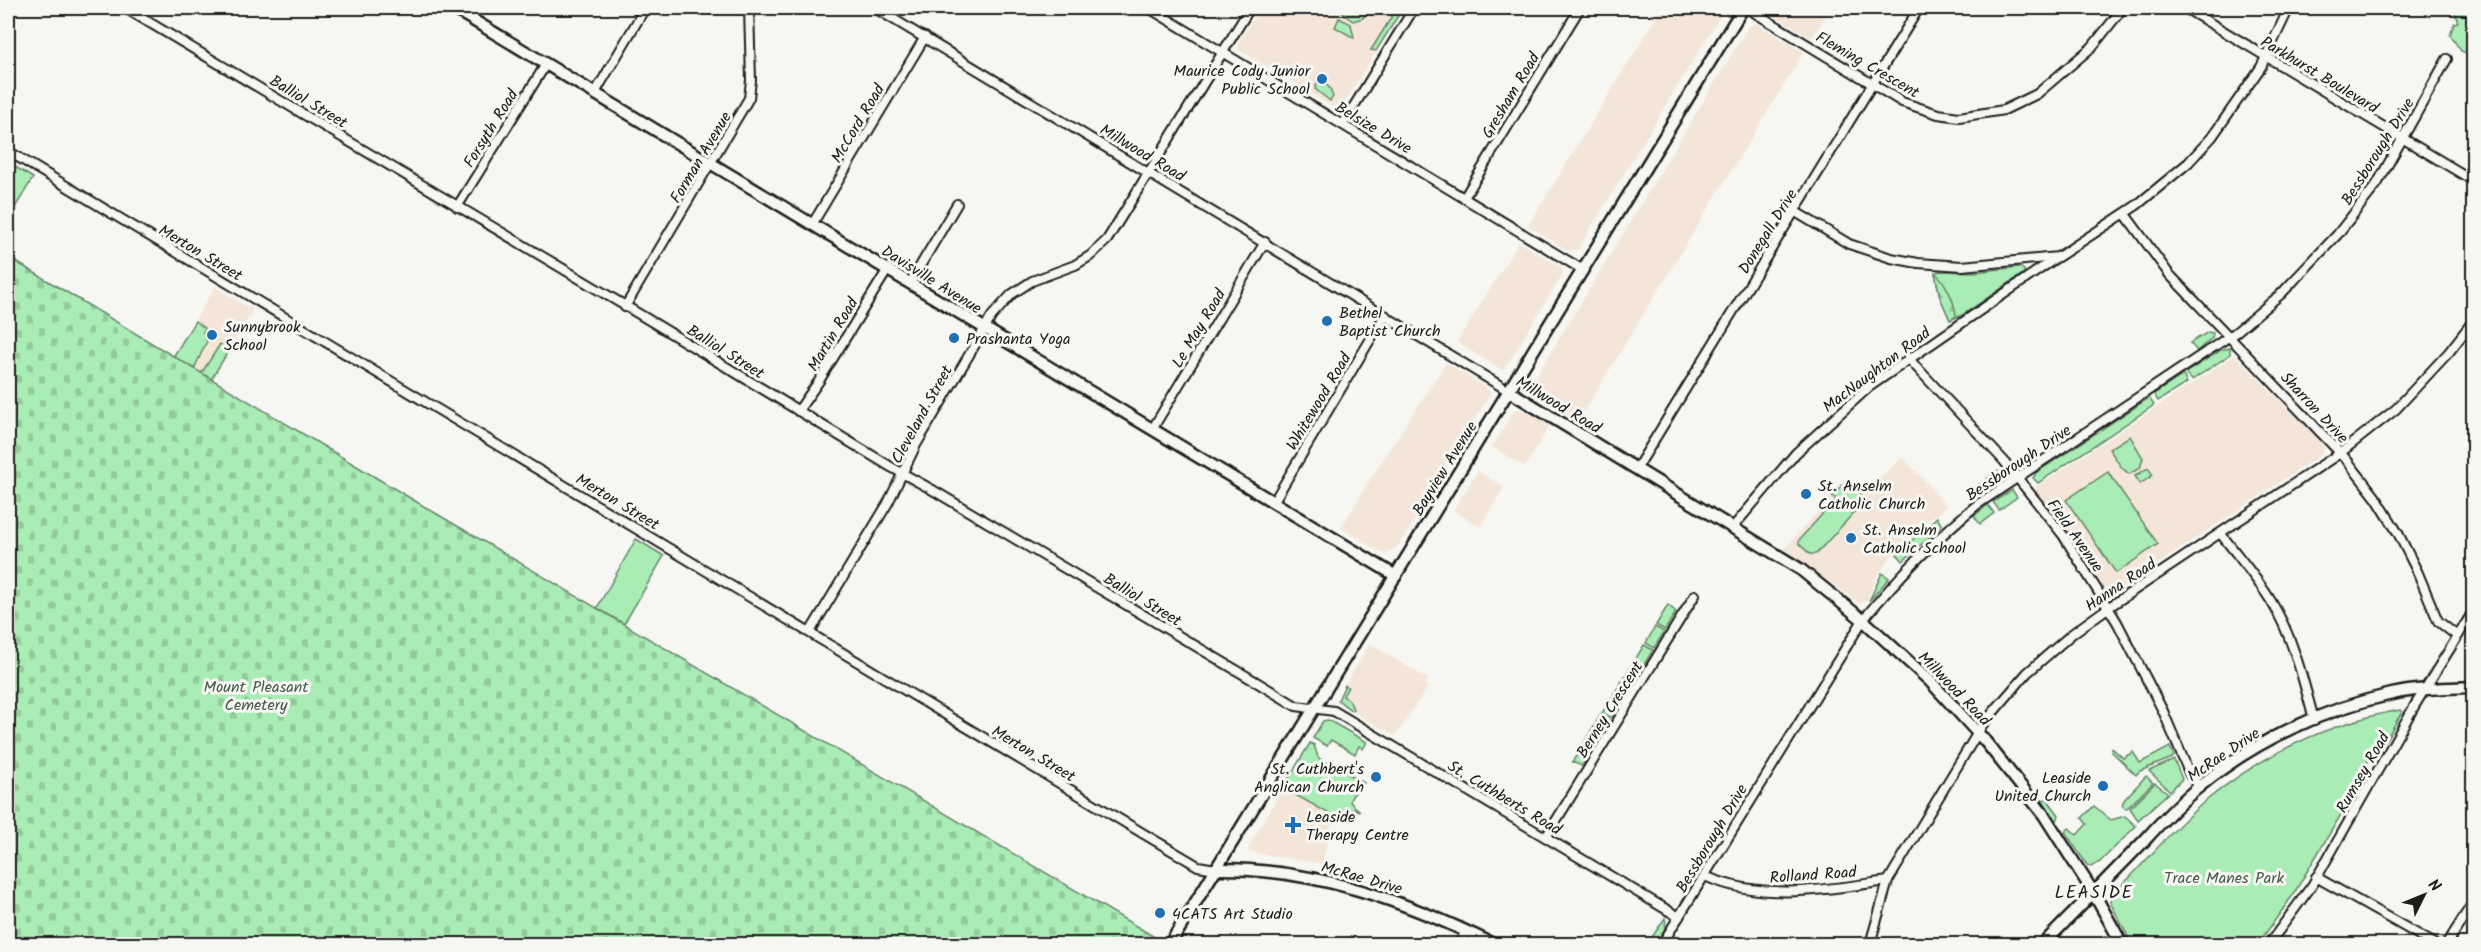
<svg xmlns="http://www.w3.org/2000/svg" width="2481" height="952" font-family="Kalam,sans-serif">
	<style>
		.built { fill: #f3e6d8 }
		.green { fill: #aaecb5; stroke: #638468; stroke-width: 1.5 }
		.forest { fill: url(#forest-firs); stroke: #638468; stroke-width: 1.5 }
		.cemetery { fill: url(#cemetery-stones); stroke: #638468; stroke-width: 1.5 }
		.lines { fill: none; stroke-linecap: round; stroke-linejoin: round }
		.street-casing { stroke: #1c1c1c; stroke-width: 12 }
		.secondary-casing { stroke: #1c1c1c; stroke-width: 15 }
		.street { stroke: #f6f6f2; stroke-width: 8 }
		.secondary { stroke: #f6f6f2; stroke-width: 10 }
		.poi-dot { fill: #1f6fb2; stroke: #f6f6f2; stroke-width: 2 }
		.labels { text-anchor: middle; stroke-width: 6; stroke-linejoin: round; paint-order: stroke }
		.street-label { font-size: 16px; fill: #1c1c1c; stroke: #f6f6f2 }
		.poi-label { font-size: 16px; fill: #1c1c1c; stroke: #f6f6f2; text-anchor: start }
		.park-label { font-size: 16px; fill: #475a4a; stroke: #f6f6f2 }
		.neighbourhood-label { font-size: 18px; letter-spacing: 1.5px; fill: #1c1c1c; stroke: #f6f6f2 }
	</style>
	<defs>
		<pattern id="forest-firs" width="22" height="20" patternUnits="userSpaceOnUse" patternTransform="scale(1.5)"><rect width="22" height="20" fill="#aaecb5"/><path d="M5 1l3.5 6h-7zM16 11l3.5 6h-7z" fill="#92ca9b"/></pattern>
		<pattern id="cemetery-stones" width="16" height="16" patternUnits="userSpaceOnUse" patternTransform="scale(1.5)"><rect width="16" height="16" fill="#aaecb5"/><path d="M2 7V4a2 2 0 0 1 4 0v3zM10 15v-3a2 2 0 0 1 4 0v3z" fill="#92ca9b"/></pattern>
	</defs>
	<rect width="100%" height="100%" fill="#f6f6f2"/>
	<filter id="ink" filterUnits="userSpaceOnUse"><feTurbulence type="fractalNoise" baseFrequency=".0167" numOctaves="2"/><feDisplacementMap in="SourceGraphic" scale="12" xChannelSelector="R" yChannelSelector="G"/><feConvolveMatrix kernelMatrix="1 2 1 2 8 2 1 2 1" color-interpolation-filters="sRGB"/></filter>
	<g filter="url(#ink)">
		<g class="built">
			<polygon points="1260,8 1403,8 1343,105 1336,109 1239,50 1239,41"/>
			<polygon points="1662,8 1724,8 1724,10 1578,249 1569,251 1528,226"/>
			<polygon points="1765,8 1831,8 1812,38 1767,11"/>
			<polygon points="1753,24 1757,24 1804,52 1578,421 1531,392 1531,385 1749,26"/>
			<polygon points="1519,242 1561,267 1563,274 1503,371 1457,342"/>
			<polygon points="215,287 253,310 211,380 173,357"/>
			<polygon points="2235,355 2321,442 2324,447 2322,454 2117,591 2109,594 2035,490 2037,486"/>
			<polygon points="1446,363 1487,388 1491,393 1400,544 1386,555 1341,528 1374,473"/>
			<polygon points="1520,409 1550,425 1525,467 1492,447 1511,415 1515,410"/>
			<polygon points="1903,457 1947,506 1918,528 1890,558 1877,576 1867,600 1860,604 1784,549 1846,481 1861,494"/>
			<polygon points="1478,471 1504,487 1480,527 1453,510"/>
			<polygon points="1370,644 1428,679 1424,684 1428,687 1395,736 1343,706 1338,700 1340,693"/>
			<polygon points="1283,788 1335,817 1329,832 1322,864 1249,852 1249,846"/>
		</g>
		<g class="green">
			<polygon points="1342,8 1370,8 1363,18 1353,21 1343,14"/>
			<polygon points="1397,8 1403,8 1376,51 1371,50"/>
			<polygon points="2453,8 2473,8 2473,56 2461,51 2450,35 2454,23 2458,22"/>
			<polygon points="1339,18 1351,24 1354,38 1335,27"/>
			<polygon points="1321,81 1329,87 1333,97 1330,101 1315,89 1317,83"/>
			<polygon points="14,166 33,178 8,219 8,178"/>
			<polygon points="2020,267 2025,271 2021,275 1962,315 1950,320 1940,297 1935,273 1939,271 1974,272"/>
			<polygon points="195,321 205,328 203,332 207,341 194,369 173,357"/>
			<polygon points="2208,332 2213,333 2212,338 2197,351 2190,343"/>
			<polygon points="220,344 229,350 211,380 201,374"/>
			<polygon points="2230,348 2230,354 2225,358 2192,380 2185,373 2221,350"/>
			<polygon points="2183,375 2187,383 2158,401 2154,394"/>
			<polygon points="2149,398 2154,405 2038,483 2033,478 2036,473"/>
			<polygon points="2130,436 2143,458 2140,468 2129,474 2122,468 2109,449"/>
			<polygon points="2148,468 2153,475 2140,484 2135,476"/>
			<polygon points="1998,471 2003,477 2000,481 1984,493 1977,486"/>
			<polygon points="2108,472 2158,544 2116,573 2066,500"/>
			<polygon points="1846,481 1861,494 1857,498 1861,503 1861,505 1816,554 1810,554 1799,544 1799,540 1836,499 1832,496"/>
			<polygon points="2012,490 2017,497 1999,510 1993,502"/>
			<polygon points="1988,505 1994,513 1980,524 1974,516"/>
			<polygon points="1937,517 1942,526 1903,561 1897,554"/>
			<polygon points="636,539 664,556 624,624 597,608"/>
			<polygon points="1882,573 1889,578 1869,601"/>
			<polygon points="1668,605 1676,612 1665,630 1656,625"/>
			<polygon points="1655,627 1664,632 1654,648 1646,643"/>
			<polygon points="1644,645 1653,650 1642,668 1633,663"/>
			<polygon points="1632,664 1641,670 1633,683 1624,678"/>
			<polygon points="1622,681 1631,687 1622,700 1613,695"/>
			<polygon points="1345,685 1348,687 1343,696 1349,700 1353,709 1352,711 1338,700"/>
			<polygon points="1612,697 1621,702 1612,718 1602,713"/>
			<path d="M2400,710L2402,712L2377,755L2368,761L2360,777L2361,781L2293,895L2258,944H2132L2110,902L2111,896C2144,865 2172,828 2208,799C2265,753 2328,723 2400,710Z"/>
			<polygon points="1601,714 1610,720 1602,733 1593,728"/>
			<polygon points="1328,720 1367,742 1363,749 1359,746 1355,754 1331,740 1327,746 1313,738 1323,721"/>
			<polygon points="1592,729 1601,735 1593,748 1584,743"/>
			<polygon points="1310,743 1314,745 1318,757 1326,764 1328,762 1364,783 1352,796 1350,802 1360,811 1355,809 1335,817 1283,788"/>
			<polygon points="1584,745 1592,750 1582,766 1572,762"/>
			<polygon points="2170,747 2174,756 2172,758 2140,771 2136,775 2112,752 2112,748 2123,758 2133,752 2140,763"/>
			<polygon points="2174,760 2182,779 2170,791 2149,771"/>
			<polygon points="2146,776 2153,783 2126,809 2122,805 2124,800"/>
			<polygon points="2155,783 2168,793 2138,820 2130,808"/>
			<polygon points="2047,799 2059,815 2057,821 2042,800"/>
			<polygon points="2094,806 2111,820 2125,816 2136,826 2100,862 2091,867 2087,865 2065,832 2069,828 2077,835 2087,824 2082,818"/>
			<path d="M1665,918C1668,928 1660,936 1655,944L1648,943Z"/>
		</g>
		<path class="forest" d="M1935,273C1946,281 1955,303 1956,316L1950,320L1940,297Z"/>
		<polygon class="cemetery" points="8,257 420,504 1158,939 1155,944 17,944 8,939"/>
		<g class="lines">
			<g class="street-casing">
				<g id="street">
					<polyline points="125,8 649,320 891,467 931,489 1253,680 1296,706 1334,711 1679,917"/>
					<polyline points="875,8 1509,391"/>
					<polyline points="1149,8 1583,270"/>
					<polyline points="1747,8 1902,102 1938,114 1959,117 2004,110 2037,94 2092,47 2123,8"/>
					<polyline points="2185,8 2474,181"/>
					<polyline points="595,93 641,15"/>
					<polyline points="1343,124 1414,8"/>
					<polyline points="8,151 1144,834 1198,866 1216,869"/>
					<polyline points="1464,198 1580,8"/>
					<polyline points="457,207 546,64"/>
					<polyline points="1794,211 1849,244 1891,258 1918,263 1962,266 2058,257 2137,205 2188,163 2212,137 2261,67 2289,8"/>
					<polyline points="2125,214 2169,274 2346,459 2377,499 2398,533 2418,573 2438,621 2457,636"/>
					<polyline points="813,223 925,37"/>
					<polyline points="910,283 957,204"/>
					<polyline points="625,307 749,98 751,80 749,8"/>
					<polyline points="1908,358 2004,461 2063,535 2117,622 2163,711 2190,775 2199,786"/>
					<polyline points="798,411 819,381 888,269"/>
					<polyline points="1153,428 1265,242"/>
					<polyline points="1637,468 1919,8"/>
					<polyline points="1274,501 1385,315"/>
					<polyline points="1733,527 1796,453 1869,387 2056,258"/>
					<path d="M2221,534C2238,556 2257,578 2271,601C2293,637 2303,679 2314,720"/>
					<polyline points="810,632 888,503 916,445 992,316 1012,294 1032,281 1075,265 1090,256 1107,240 1250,8"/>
					<polyline points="1546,837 1695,595"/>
					<path d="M1705,876C1762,902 1829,889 1888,881"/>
					<polyline points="2316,877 2435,944"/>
					<polyline points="1459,944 1466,931"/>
					<path d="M1662,944L1863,620C1898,577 1935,539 1978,504L2236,332L2281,294L2337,235L2377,184L2447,59"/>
					<polyline points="1870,944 1888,881 1983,724 2027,673 2073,633 2109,607 2340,453 2396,409 2449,352 2474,320"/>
					<polyline points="2269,944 2313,884 2415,705 2474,610"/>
					<polyline points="2447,944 2474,901"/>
				</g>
			</g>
			<g class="secondary-casing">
				<g id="secondary">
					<polyline points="453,8 1396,576"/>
					<polyline points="1509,391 1800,569 1863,620 1930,681 1985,741 2044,815 2093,892 2122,944"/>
					<path d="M1216,869C1315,868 1405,901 1493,944"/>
					<polyline points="1170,944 1743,8"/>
					<path d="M2043,944C2077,910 2111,875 2145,840C2162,821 2180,802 2200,786C2254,741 2324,709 2392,694C2419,688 2446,688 2474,687"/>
				</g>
			</g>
			<use href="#street" class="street"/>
			<use href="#secondary" class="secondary"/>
		</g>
	</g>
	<g class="poi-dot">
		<circle cx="1322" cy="79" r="6"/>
		<circle cx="1327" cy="321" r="6"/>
		<circle cx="212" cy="335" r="6"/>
		<circle cx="954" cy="338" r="6"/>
		<circle cx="1806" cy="494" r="6"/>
		<circle cx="1851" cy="538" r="6"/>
		<circle cx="1376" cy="777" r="6"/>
		<circle cx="2103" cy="786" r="6"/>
		<path d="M1290 816h6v6h6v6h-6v6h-6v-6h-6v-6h6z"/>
		<circle cx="1160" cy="913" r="6"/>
	</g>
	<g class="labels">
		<g class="street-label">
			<text transform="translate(1868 64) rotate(30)" y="6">Fleming Crescent</text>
			<text transform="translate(2320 74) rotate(31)" y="6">Parkhurst Boulevard</text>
			<text transform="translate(1510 95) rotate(-59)" y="6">Gresham Road</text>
			<text transform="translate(309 101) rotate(31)" y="6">Balliol Street</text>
			<text transform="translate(857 123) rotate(-59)" y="6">McCord Road</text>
			<text transform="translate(1374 127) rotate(31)" y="6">Belsize Drive</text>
			<text transform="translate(490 128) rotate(-58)" y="6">Forsyth Road</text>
			<text transform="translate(2377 151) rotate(-58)" y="6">Bessborough Drive</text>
			<text transform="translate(1143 152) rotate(31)" y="6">Millwood Road</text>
			<text transform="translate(700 157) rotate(-59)" y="6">Forman Avenue</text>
			<text transform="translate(1767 231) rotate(-58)" y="6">Donegall Drive</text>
			<text transform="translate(201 252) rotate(31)" y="6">Merton Street</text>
			<text transform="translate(932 279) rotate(32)" y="6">Davisville Avenue</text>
			<text transform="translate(1198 328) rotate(-59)" y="6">Le May Road</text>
			<text transform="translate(832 334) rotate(-59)" y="6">Martin Road</text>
			<text transform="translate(726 351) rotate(32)" y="6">Balliol Street</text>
			<text transform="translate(1876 369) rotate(-37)" y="6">MacNaughton Road</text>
			<text transform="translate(1318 401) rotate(-59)" y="6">Whitewood Road</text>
			<text transform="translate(1559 404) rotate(31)" y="6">Millwood Road</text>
			<text transform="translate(2315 407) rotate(47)" y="6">Sharron Drive</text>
			<text transform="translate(921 414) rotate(-61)" y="6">Cleveland Street</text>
			<text transform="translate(2018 462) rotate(-34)" y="6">Bessborough Drive</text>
			<text transform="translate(1444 468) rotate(-58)" y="6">Bayview Avenue</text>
			<text transform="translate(618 501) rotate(31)" y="6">Merton Street</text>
			<text transform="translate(2076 535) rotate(55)" y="6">Field Avenue</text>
			<text transform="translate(2120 584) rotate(-34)" y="6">Hanna Road</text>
			<text transform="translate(1143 599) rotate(31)" y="6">Balliol Street</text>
			<text transform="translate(1955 688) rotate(46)" y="6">Millwood Road</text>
			<text transform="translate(1609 709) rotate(-58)" y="6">Berney Crescent</text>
			<text transform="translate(1034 753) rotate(31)" y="6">Merton Street</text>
			<text transform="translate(2223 754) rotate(-34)" y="6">McRae Drive</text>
			<text transform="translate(2362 772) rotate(-60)" y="6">Rumsey Road</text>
			<text transform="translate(1505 797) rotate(31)" y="6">St. Cuthberts Road</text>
			<text transform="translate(1711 838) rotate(-59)" y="6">Bessborough Drive</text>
			<text transform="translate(1813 874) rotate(-4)" y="6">Rolland Road</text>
			<text transform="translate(1362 877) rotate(16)" y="6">McRae Drive</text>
		</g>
		<g class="poi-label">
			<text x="1310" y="76" text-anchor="end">Maurice Cody Junior<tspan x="1310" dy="18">Public School</tspan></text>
			<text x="1339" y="318">Bethel<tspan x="1339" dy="18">Baptist Church</tspan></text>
			<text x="224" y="332">Sunnybrook<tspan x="224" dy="18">School</tspan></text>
			<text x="966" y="344">Prashanta Yoga</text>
			<text x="1818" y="491">St. Anselm<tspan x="1818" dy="18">Catholic Church</tspan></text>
			<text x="1863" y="535">St. Anselm<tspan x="1863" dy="18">Catholic School</tspan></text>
			<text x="1364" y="774" text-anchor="end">St. Cuthbert's<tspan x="1364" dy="18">Anglican Church</tspan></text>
			<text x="2091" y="783" text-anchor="end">Leaside<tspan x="2091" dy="18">United Church</tspan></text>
			<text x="1306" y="822">Leaside<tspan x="1306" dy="18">Therapy Centre</tspan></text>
			<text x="1172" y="919">4CATS Art Studio</text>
		</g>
		<g class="park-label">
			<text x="256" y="692">Mount Pleasant<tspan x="256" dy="18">Cemetery</tspan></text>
			<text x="2224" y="883">Trace Manes Park</text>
		</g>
		<g class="neighbourhood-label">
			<text x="2094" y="898">LEASIDE</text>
		</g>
	</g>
	<rect width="2481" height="952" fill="none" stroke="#f6f6f2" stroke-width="30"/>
	<rect x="15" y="15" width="2451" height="922" fill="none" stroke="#1c1c1c" stroke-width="2" filter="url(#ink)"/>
	<g transform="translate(2424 895) rotate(47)" stroke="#f6f6f2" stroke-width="4.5" paint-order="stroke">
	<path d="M0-4.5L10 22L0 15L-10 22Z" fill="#1c1c1c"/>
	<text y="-9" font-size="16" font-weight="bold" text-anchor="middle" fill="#1c1c1c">N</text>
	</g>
</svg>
